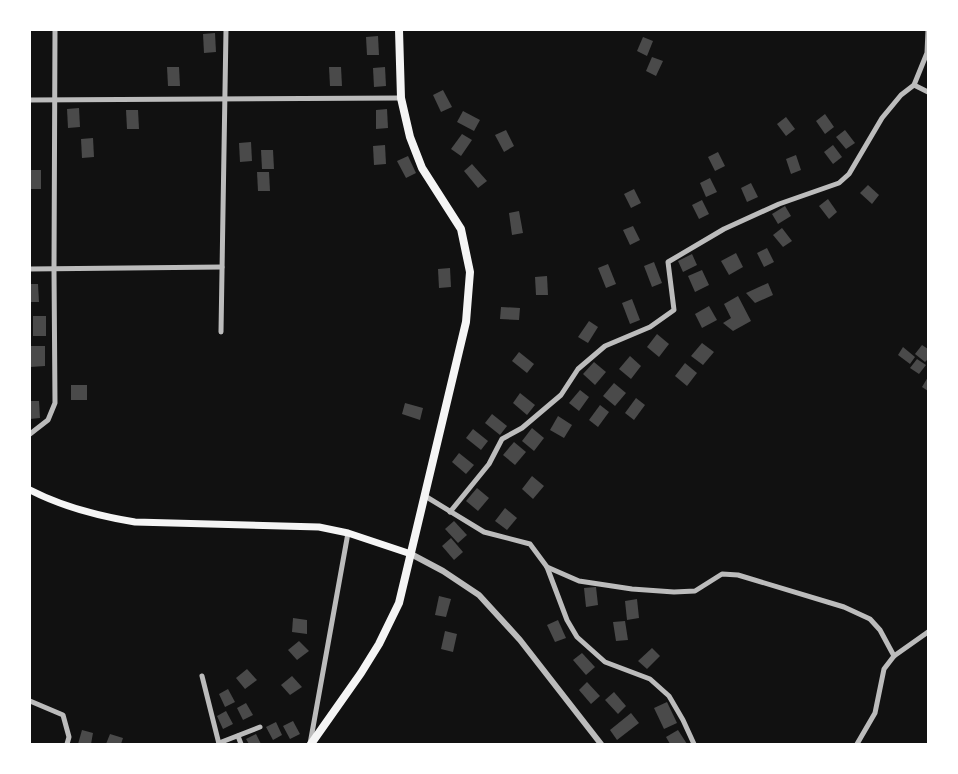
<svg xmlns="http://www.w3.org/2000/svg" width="958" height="774" font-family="Arial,sans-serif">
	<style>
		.building { fill: #4a4a4a }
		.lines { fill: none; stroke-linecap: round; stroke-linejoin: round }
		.minor { stroke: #bcbcbc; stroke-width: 5 }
		.tertiary { stroke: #bcbcbc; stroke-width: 6 }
		.secondary { stroke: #f5f5f5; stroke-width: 7 }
		.primary { stroke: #f5f5f5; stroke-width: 8 }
	</style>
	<rect width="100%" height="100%" fill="#111"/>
	<g class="building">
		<polygon points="215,33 216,52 204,53 203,34"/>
		<polygon points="378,36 379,55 367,55 366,37"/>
		<polygon points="643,37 653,41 647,56 637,51"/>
		<polygon points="652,57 663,61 656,76 646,71"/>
		<polygon points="167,67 179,67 180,86 168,86"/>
		<polygon points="329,67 341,67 342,86 330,86"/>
		<polygon points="385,67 386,86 374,87 373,68"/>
		<polygon points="443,90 452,107 441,112 433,95"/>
		<polygon points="79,108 80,127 68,128 67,109"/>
		<polygon points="387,109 388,128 376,129 376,110"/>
		<polygon points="126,110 138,110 139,129 127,129"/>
		<polygon points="463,111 480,120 474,131 457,122"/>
		<polygon points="825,114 834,127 825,134 816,121"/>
		<polygon points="786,117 795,129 786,136 777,124"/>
		<polygon points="506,130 514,146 504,152 495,135"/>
		<polygon points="845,130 855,143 846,149 836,137"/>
		<polygon points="462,134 472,140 461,156 451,149"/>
		<polygon points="93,138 94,157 82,158 81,139"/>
		<polygon points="251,142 252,161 240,162 239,143"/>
		<polygon points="385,145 386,164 374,165 373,146"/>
		<polygon points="833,145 842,157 833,164 824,152"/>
		<polygon points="261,150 273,150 274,169 262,169"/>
		<polygon points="718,152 725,166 715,171 708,157"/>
		<polygon points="796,155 801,170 791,174 786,159"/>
		<polygon points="408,156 416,173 406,178 397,161"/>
		<polygon points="472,164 487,181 478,188 464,171"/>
		<rect x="30" y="170" width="11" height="19"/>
		<polygon points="257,172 269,172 270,191 258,191"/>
		<polygon points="710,178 717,192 706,197 700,183"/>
		<polygon points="751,183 758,197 747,202 741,188"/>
		<polygon points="868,185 879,195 872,204 860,193"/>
		<polygon points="634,189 641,203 631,208 624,194"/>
		<polygon points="828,199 837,212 829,219 819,206"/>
		<polygon points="702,200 709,214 699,219 692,205"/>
		<polygon points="785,206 791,216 778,224 772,214"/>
		<polygon points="519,211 523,233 512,235 509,213"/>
		<polygon points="633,226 640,240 630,245 623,230"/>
		<polygon points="782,228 792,241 783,247 773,235"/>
		<polygon points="767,248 774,262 764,267 757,253"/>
		<polygon points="736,253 743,267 729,275 721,261"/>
		<polygon points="692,254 697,265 683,272 678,261"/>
		<polygon points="654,262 662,283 652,287 644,266"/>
		<polygon points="608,264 616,284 606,288 598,268"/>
		<polygon points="450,268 451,287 439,288 438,269"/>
		<polygon points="702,270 709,285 695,292 688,276"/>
		<polygon points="547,276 548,295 536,295 535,277"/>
		<polygon points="768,283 773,295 755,303 746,293"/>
		<polygon points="30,284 38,284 39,302 30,302"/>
		<polygon points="738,296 751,321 733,331 723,323 731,318 724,304"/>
		<polygon points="632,299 640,320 630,324 622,303"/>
		<polygon points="709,306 717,320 702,328 695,314"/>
		<polygon points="501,307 520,308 519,320 500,319"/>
		<rect x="33" y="316" width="13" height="20"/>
		<polygon points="589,321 598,327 588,343 578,337"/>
		<polygon points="657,334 669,344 659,357 647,347"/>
		<polygon points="702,343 714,352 703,365 691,356"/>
		<polygon points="922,345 928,349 928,359 925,362 915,354"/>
		<polygon points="30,346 45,346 45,366 30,367"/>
		<polygon points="903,347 915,357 910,364 898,355"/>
		<polygon points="519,352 534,364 527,373 512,361"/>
		<polygon points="630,356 641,366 631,379 619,369"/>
		<polygon points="917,359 926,365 919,374 910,368"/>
		<polygon points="594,362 606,372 595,385 583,374"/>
		<polygon points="685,363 697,373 687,386 675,376"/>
		<polygon points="928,377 928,391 922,387"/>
		<polygon points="614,383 626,393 615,406 603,396"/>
		<rect x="71" y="385" width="16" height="15"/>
		<polygon points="580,390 589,397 579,411 569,403"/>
		<polygon points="520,393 535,405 527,415 513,403"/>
		<polygon points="636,398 645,405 634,420 625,413"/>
		<polygon points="30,401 39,401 40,418 30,419"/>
		<polygon points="405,403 423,408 420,420 402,414"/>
		<polygon points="600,405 609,412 598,427 589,420"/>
		<polygon points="492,414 507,426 500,435 485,423"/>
		<polygon points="558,416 572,425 564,438 550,430"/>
		<polygon points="532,428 544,438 534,451 522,441"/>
		<polygon points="473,429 488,441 481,450 466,438"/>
		<polygon points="514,442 526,452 515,465 503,455"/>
		<polygon points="459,453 474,465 466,474 452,462"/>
		<polygon points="532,476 544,486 533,499 522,489"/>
		<polygon points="477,488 489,498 478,511 466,501"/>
		<polygon points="505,508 517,518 507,530 495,521"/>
		<polygon points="454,521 467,535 458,543 445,529"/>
		<polygon points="451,538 463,552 454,560 442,546"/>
		<polygon points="596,587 598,605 586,607 584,588"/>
		<polygon points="439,596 451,599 446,617 435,615"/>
		<polygon points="637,599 639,618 627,620 625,601"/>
		<polygon points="293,618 307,620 307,634 292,632"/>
		<polygon points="558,620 566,638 555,642 547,625"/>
		<polygon points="625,621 628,640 616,641 613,622"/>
		<polygon points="445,631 457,634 453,652 441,649"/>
		<polygon points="299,641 309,651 297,660 288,650"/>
		<polygon points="652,648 660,656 647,669 638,661"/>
		<polygon points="582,653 595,667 586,675 573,660"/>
		<polygon points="247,669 257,680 245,689 236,678"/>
		<polygon points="292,676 302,687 290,695 281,685"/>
		<polygon points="587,682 600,696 591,704 579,690"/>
		<polygon points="228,689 235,702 225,707 219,694"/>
		<polygon points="614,692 626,706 618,714 605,700"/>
		<polygon points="667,702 677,723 664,729 654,708"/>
		<polygon points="246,703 253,715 243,720 237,708"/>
		<polygon points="226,711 233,724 223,729 217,716"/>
		<polygon points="631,713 639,723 617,740 610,730"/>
		<polygon points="293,721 300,734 290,739 283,726"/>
		<polygon points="276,722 282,735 273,740 266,727"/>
		<polygon points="82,730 93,733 91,744 78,744"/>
		<polygon points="678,730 687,744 670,744 666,737"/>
		<polygon points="110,734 123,738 121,744 106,744"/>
		<polygon points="256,734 261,744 249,744 246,739"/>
	</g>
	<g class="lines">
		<g class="minor">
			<polyline points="914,85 928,92"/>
			<polyline points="30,100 401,98"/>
			<polyline points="30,269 222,267"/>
			<polyline points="221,332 226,30"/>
			<polyline points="30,434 48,420 55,403 54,270 55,30"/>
			<polyline points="425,496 484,532 530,544 547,567 567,620 577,637 605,662 650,679 669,696 683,720 694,744"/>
			<polyline points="450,512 489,464 502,439 522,428 561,395 578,369 605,346 650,327 674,310 668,262 724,229 779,204 839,183 849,174 882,118 901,95 914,85 927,53 928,30"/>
			<polyline points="547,567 579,581 632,589 674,592 695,591 722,574 738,575 844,607 870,619 880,630 894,656"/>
			<polyline points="202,676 219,744"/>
			<polyline points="30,701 63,715 69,737 67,744"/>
			<polyline points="238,736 241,744"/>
			<polyline points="219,743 260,727"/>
			<polyline points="310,744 348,533"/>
			<polyline points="857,744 875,713 884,669 894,656 928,632"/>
		</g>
		<polyline class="tertiary" points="411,554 443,571 479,595 520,640 601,744"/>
		<path class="secondary" d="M30,490C63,507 98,516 135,522L319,527L348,533L411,554"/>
		<polyline class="primary" points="311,744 361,673 379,644 399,603 466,322 470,272 461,229 422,168 410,137 401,98 399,30"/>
	</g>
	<rect width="958" height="774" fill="none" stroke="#ffffff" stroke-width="62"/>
</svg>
